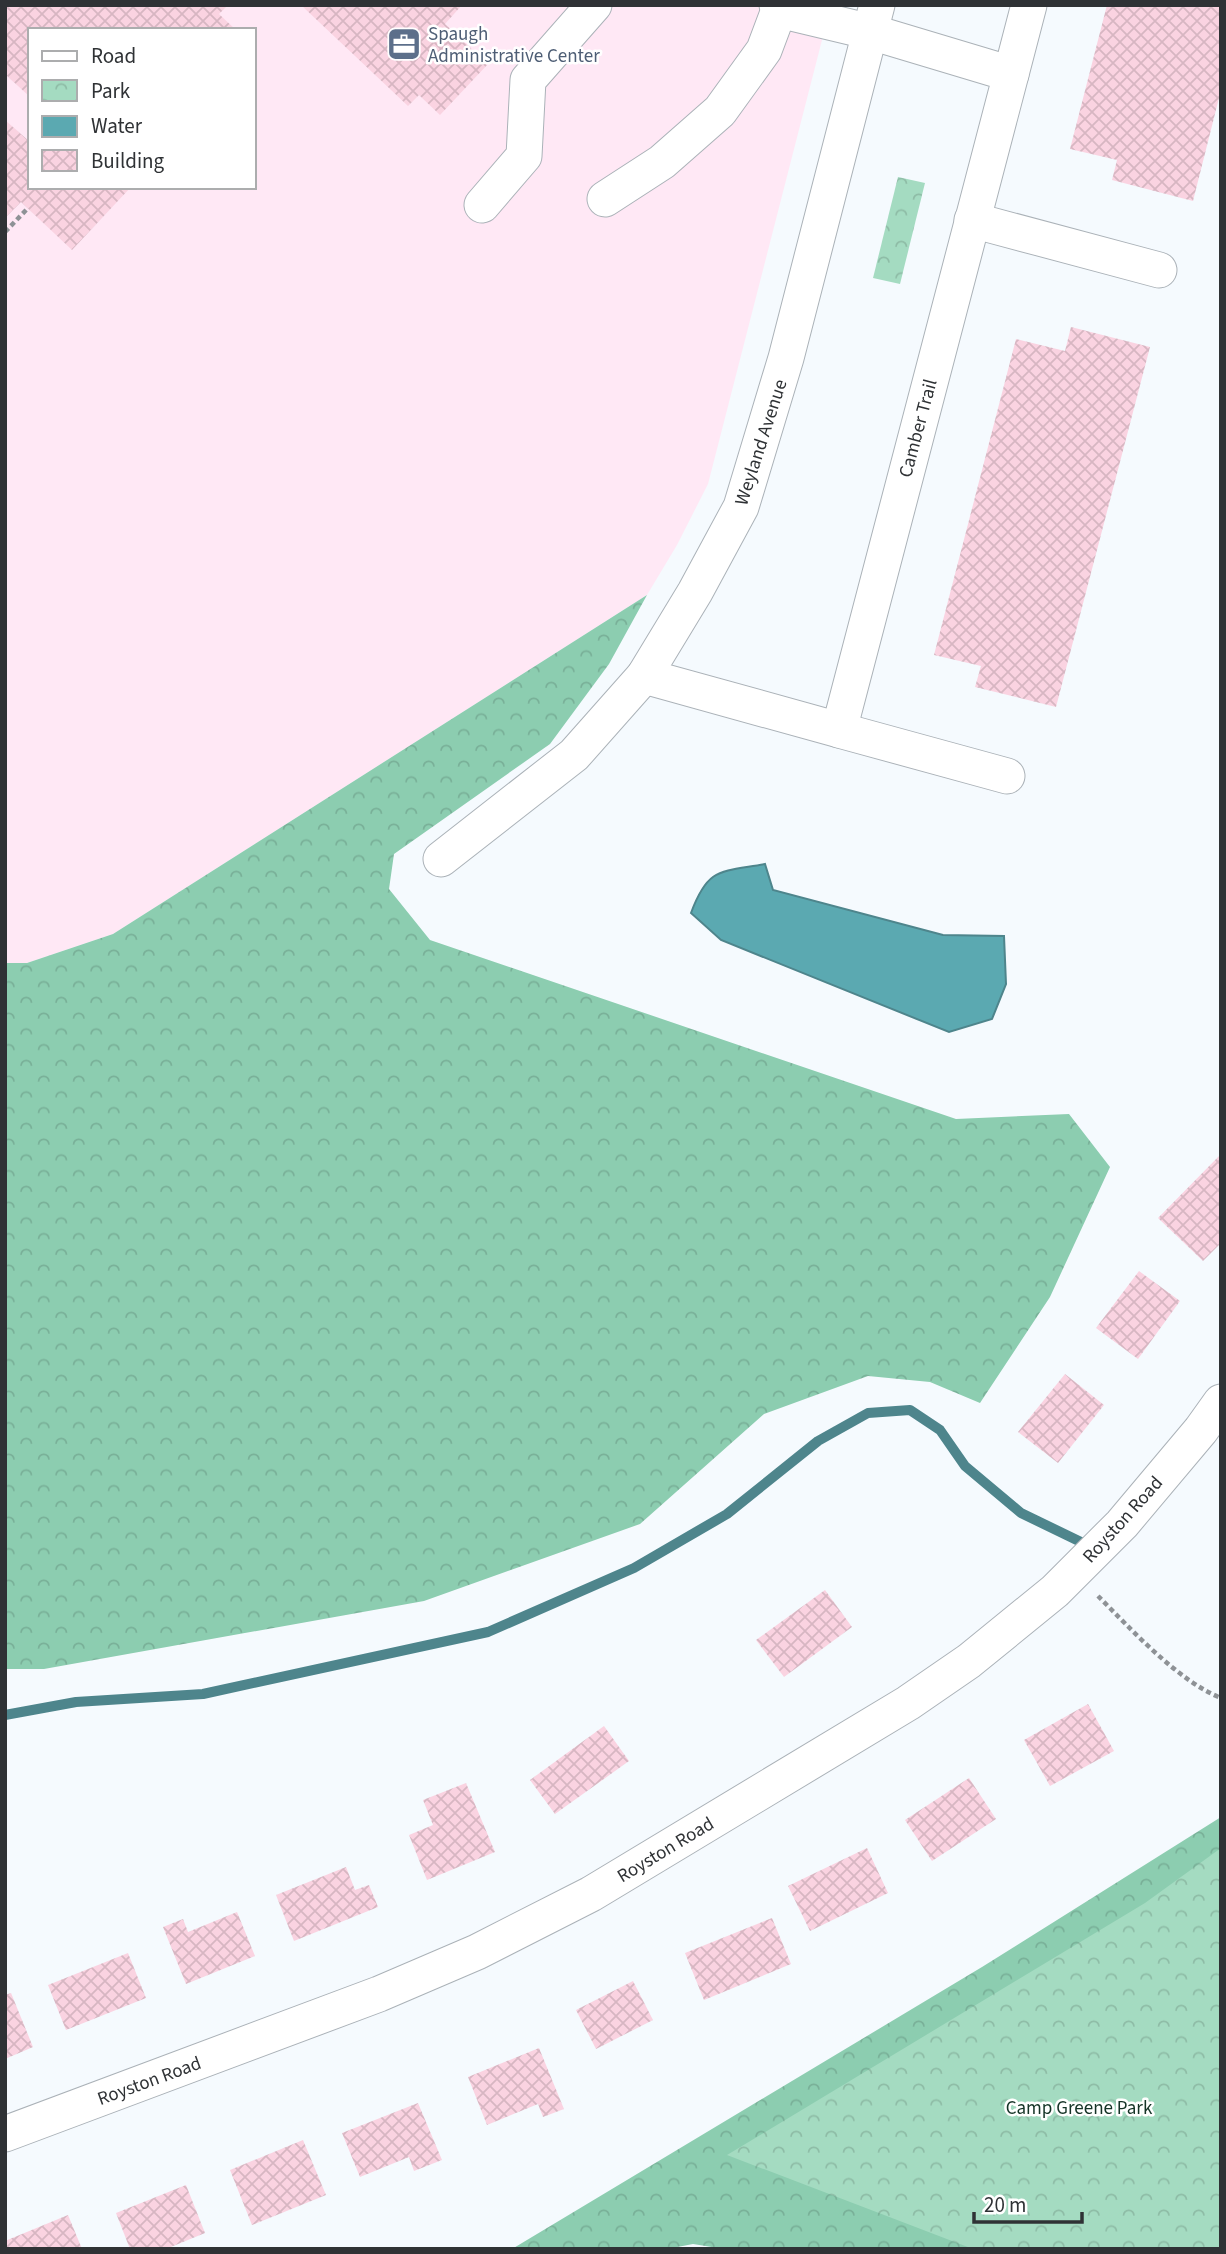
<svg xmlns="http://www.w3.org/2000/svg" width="1226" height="2254" font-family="'Source Sans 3',sans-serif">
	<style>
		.education { fill: #ffe8f5; fill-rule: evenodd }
		.forest { fill: url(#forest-crowns) }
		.park { fill: url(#park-crowns) }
		.water { fill: #5ba9b1; stroke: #4e858c; stroke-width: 2 }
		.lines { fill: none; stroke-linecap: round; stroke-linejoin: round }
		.stream { stroke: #4e858c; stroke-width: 10 }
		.building { fill: url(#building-cross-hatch) }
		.minor-casing { stroke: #abb2b8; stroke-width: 37 }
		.path { stroke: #8e9296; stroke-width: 4.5; stroke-dasharray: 5 3.5; stroke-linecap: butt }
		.minor { stroke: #fff; stroke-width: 35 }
		.labels { text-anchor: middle; stroke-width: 5; stroke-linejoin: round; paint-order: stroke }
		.service-label { font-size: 19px; fill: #4e5e75; stroke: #fff; text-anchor: start }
		.street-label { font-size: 19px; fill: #2f3235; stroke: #fff }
		.park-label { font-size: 19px; fill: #143326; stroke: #fff }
	</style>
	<defs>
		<pattern id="forest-crowns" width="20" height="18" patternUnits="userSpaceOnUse" patternTransform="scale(1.75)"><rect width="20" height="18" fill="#8ccdb0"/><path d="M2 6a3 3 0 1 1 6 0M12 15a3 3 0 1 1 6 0" fill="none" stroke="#79b098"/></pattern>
		<pattern id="park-crowns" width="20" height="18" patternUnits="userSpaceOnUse" patternTransform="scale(1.75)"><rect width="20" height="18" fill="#a4dbc1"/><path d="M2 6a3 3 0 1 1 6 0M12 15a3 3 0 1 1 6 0" fill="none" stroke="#8ebca6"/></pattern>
		<pattern id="building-cross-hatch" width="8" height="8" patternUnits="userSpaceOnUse" patternTransform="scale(1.75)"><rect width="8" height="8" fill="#fad3e1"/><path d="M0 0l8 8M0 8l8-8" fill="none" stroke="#d7b6c2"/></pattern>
	</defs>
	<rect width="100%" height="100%" fill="#f5fafe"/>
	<path class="education" d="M5,5H831L708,484L677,545L647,595L113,934L27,963H5ZM30,30H254V187H30Z"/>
	<g class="forest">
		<polygon points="647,595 609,664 550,744 394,854 389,889 430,940 956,1119 1069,1114 1110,1167 1050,1297 980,1403 930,1382 868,1376 764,1414 640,1524 424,1601 44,1669 5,1669 5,963 27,963 113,934"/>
		<polygon points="1221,1817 1221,2043 1165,2249 724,2249 693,2244 667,2249 512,2249 982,1967"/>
	</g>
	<g class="park">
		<polygon points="898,177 925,183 900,284 873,278"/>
		<polygon points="1221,1848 1221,2249 973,2249 727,2155 1145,1903"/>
	</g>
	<path class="water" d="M765,864L773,890L943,935L1004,936L1006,984L992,1019L949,1032L721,940L691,913C708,867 720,872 765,864Z"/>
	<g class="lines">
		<polyline class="stream" points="5,1715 76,1702 203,1694 488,1632 634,1568 727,1514 818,1441 868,1413 910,1410 940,1430 965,1466 1021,1513 1083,1543"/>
	</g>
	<g class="building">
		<polygon points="5,5 228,5 219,14 236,30 30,30 30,97 5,74"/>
		<polygon points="301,5 462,5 445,24 488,64 440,115 419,95 408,106"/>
		<polygon points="1107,5 1221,5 1221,90 1193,201 1112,180 1117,160 1070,149"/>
		<polygon points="5,120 30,142 30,187 131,187 72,250 21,202 5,218"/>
		<polygon points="1071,327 1150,347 1056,707 975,687 981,666 934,655 1016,339 1065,351"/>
		<polygon points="1221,1154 1221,1243 1203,1261 1158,1218"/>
		<polygon points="1139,1271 1180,1301 1138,1359 1096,1328"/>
		<polygon points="1065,1374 1104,1405 1058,1463 1018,1432"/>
		<polygon points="825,1590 852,1627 784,1677 756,1640"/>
		<polygon points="1088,1704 1114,1751 1050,1786 1024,1740"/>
		<polygon points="604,1726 629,1761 555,1814 530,1780"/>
		<polygon points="969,1778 996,1819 932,1861 905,1820"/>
		<polygon points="466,1783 495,1852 427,1880 409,1835 433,1825 423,1800"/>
		<polygon points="867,1848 888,1893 810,1931 788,1886"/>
		<polygon points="346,1867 355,1890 369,1885 378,1907 294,1941 276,1895"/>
		<polygon points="237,1912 255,1956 186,1984 163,1927 183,1919 188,1932"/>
		<polygon points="772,1918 791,1964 704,2000 685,1953"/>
		<polygon points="128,1953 146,1998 66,2030 48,1985"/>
		<polygon points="633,1981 653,2020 596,2049 576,2010"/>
		<polygon points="11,1993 33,2047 5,2059 5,1995"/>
		<polygon points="539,2048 564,2109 543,2117 538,2104 487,2125 468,2077"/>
		<polygon points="418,2103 442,2160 414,2171 409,2157 360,2177 342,2133"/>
		<polygon points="303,2140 326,2195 252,2225 230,2170"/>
		<polygon points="186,2185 205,2233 166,2249 130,2249 116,2213"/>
		<polygon points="68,2215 82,2249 5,2249 5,2241"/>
	</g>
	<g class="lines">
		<g class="minor-casing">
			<g id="minor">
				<polyline points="1011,74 1029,5"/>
				<polyline points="605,199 662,162 720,111 764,50 779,10"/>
				<polyline points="482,205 524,156 528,80 594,5"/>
				<polyline points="972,220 1159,270"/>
				<polyline points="644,676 839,730 1011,74 871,32 779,10 777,5"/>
				<polyline points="839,730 1007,776"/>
				<polyline points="441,859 574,755 644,676 695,592 741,507 786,358 877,5"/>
				<polyline points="5,2134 379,1994 477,1952 591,1894 908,1703 969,1661 1055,1591 1122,1524 1201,1430 1221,1402"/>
			</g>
		</g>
		<g class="path">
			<polyline points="5,232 28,208"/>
			<path d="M1098,1596C1131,1629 1178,1681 1221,1698"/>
		</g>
		<use href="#minor" class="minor"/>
	</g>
	<defs>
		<g id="office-square" transform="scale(1.75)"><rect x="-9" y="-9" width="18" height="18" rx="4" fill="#5c6f8a" stroke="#fff"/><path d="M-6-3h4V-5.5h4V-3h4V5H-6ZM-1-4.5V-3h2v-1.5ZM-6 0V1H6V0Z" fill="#fff"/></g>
	</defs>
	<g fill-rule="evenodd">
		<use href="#office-square" x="404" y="44"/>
	</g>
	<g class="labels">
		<g class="service-label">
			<text x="428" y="40">Spaugh<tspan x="428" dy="22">Administrative Center</tspan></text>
		</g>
		<g class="street-label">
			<text transform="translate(917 428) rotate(-75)" y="7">Camber Trail</text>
			<text transform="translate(760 442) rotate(-72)" y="7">Weyland Avenue</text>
			<text transform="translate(1122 1519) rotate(-48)" y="7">Royston Road</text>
			<text transform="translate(665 1849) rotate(-31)" y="7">Royston Road</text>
			<text transform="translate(149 2080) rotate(-20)" y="7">Royston Road</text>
		</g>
		<g class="park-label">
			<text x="1079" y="2114">Camp Greene Park</text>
		</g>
	</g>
	<rect width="1226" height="2254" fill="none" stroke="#2f3235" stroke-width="14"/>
	<rect x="28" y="28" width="228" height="161" fill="#ffffff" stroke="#acadae" stroke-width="2"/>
	<rect x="42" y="51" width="35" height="10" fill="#ffffff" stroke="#acadae" stroke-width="2"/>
	<text x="91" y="63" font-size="21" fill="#2f3235">Road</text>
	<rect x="42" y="80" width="35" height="21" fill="url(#park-crowns)" stroke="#acadae" stroke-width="2"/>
	<text x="91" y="98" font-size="21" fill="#2f3235">Park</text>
	<rect x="42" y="116" width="35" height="21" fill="#5ba9b1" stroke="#acadae" stroke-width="2"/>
	<text x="91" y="133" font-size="21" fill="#2f3235">Water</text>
	<rect x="42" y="150" width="35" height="21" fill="url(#building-cross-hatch)" stroke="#acadae" stroke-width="2"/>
	<text x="91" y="168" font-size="21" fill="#2f3235">Building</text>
	<path d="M974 2212v10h108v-10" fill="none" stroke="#2f3235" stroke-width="3.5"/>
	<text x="984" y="2212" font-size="21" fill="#2f3235" stroke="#ffffff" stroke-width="5" paint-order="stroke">20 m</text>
</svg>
